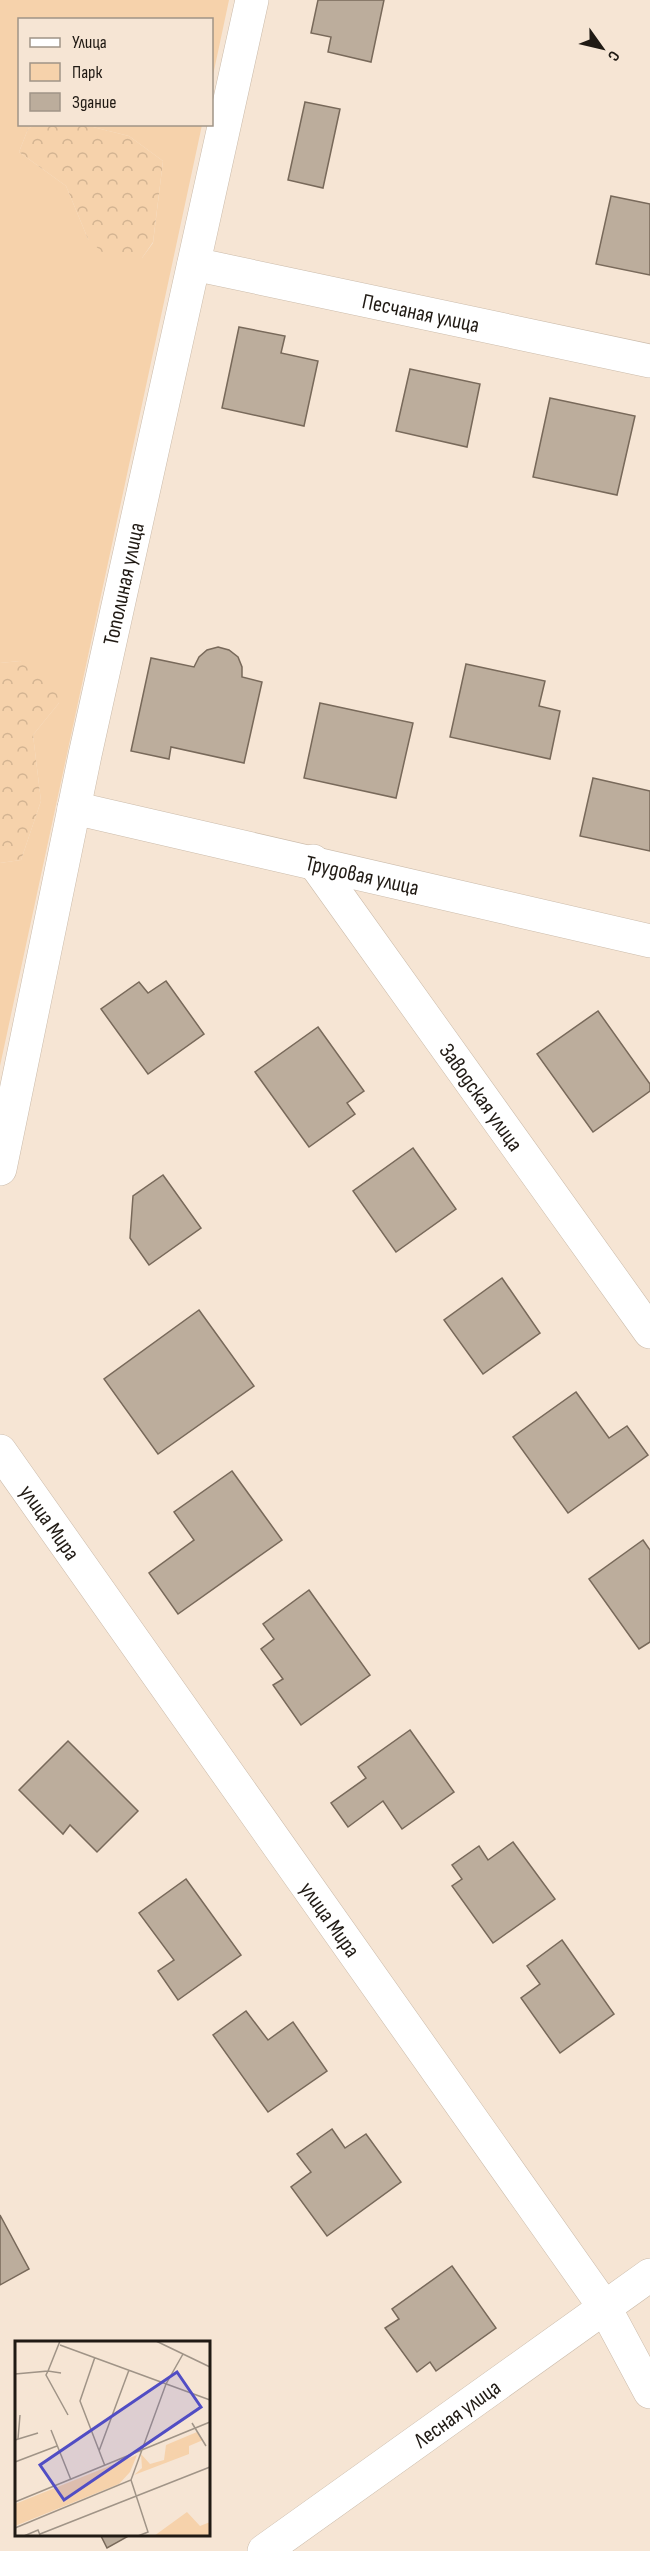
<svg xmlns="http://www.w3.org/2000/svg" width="650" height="2551" font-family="'Sofia Sans Condensed',sans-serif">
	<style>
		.green { fill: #f6d2ab }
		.forest { fill: url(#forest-crowns) }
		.building { fill: #bcad9c; stroke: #78695a; stroke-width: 1.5 }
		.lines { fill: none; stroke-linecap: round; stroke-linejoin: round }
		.minor-casing { stroke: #cbbbaa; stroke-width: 34 }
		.minor { stroke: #fff; stroke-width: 33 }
		.labels { text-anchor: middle; stroke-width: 6; stroke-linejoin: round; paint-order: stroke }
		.street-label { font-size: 22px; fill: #201a14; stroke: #f6e5d4 }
		.inset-road { fill: none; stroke: #a09487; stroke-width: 1.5 }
		.view { fill: #514dc4; fill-opacity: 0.15; stroke: #514dc4; stroke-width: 3 }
		.inset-edge { fill: none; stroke: #201a14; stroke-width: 3 }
	</style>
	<defs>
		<pattern id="forest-crowns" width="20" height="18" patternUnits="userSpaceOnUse" patternTransform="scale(1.5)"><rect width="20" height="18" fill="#f6d2ab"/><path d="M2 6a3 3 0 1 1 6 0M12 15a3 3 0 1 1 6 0" fill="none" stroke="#d3b492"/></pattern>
	</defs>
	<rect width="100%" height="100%" fill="#f6e5d4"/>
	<polygon class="green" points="0,0 229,0 212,80 212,20 20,20 20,124 34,125 28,129 19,152 66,186 88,239 142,258 153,243 163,161 129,136 85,125 202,125 0,1066 0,863 21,860 41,801 33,735 59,703 20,661 0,663"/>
	<g class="forest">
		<polygon points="34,125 85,125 129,136 163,161 153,242 142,258 122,263 103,253 88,239 66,186 19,152 28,129"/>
		<polygon points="20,661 55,683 59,703 33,735 41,801 21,860 0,863 0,663"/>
	</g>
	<g class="building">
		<polygon points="318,0 384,0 371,62 328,52 331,37 311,33"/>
		<polygon points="305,102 340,109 323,188 288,180"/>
		<polygon points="611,196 650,204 650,275 596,264"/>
		<polygon points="239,327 285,336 281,353 318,361 304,426 222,408"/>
		<polygon points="410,369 480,384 467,447 396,431"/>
		<polygon points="550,398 635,416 617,495 533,477"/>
		<polygon points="218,647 229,650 238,657 242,667 242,677 262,682 244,763 171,747 169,759 131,751 151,658 194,667 199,657 207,650"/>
		<polygon points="466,664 545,681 539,706 560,711 550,759 450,737"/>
		<polygon points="320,703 413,723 396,798 304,778"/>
		<polygon points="593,778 650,791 650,851 580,836"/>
		<polygon points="166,981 204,1034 148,1074 101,1009 139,982 148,993"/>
		<polygon points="598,1011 650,1084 650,1091 593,1132 537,1054"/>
		<polygon points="318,1027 364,1091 347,1103 355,1114 309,1147 255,1072"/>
		<polygon points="413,1148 456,1209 396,1252 353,1191"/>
		<polygon points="163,1175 201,1228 149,1265 130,1238 133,1196"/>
		<polygon points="502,1278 540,1333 483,1374 444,1320"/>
		<polygon points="199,1310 254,1386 158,1454 104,1379"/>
		<polygon points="576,1392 609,1438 627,1426 648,1455 568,1513 513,1437"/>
		<polygon points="232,1471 282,1540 178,1614 149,1573 194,1540 174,1512"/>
		<polygon points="643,1540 650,1550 650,1642 639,1649 589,1579"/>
		<polygon points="309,1590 370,1675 301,1725 273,1685 283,1679 261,1649 274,1639 263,1624"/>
		<polygon points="410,1730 454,1792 402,1829 383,1801 348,1827 331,1803 366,1778 358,1767"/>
		<polygon points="68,1741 138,1811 97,1852 70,1825 63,1834 19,1790"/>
		<polygon points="513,1842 555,1899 493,1943 452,1886 462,1879 452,1865 479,1846 488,1860"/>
		<polygon points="186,1879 241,1955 178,2000 158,1971 174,1960 139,1913"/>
		<polygon points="562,1940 614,2014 560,2053 521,1998 540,1984 527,1966"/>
		<polygon points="246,2011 268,2040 293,2022 327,2071 268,2112 213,2035"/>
		<polygon points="332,2129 345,2148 366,2134 401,2182 327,2236 291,2187 311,2172 297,2154"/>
		<polygon points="0,2215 29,2269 0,2285"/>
		<polygon points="452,2266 496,2328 436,2371 430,2362 417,2372 385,2328 399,2319 392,2309"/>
		<polygon points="100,2534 132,2534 107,2548"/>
	</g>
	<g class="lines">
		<g class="minor-casing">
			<g id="minor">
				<path id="s1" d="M194,264L650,361"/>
				<path id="s2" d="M74,808L650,941"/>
				<path id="s3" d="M313,861L650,1332"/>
				<path id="s4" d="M0,1169L85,755L252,0"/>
				<path id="s5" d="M0,1451L605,2308L650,2392"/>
				<path id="s6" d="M264,2551L650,2275"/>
			</g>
		</g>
		<use href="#minor" class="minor"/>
	</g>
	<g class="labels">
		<g class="street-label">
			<text dy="8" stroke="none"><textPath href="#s1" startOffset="232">Песчаная улица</textPath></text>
			<text dy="8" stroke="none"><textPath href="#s4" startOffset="598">Тополиная улица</textPath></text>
			<text dy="8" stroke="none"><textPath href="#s2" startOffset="296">Трудовая улица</textPath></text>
			<text dy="8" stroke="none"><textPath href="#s3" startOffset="290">Заводская улица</textPath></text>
			<text dy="8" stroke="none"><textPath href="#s5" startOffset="87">улица Мира</textPath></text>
			<text dy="8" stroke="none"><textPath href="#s5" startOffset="573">улица Мира</textPath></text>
			<text dy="8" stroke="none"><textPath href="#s6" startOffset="237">Лесная улица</textPath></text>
		</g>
	</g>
	<g transform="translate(15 2341)">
		<rect width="195" height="195" fill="#f6e5d4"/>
		<path d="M122,114L115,131L104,143L0,185V163Z" fill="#f6d2ab"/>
		<path d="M182,91L188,99L174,105V113L119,134L127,127L126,113L135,123L149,119L151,104ZM172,171L185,185L195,181V195H139Z" fill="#f6d2ab"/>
		<path class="inset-road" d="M141,0L195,26M45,4L195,59M80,16L65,60L90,125M46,32L33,30L31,34L53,74M0,33L33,30L45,0M177,82L191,105M36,89L56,139M3,98L5,74M0,99L23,92M84,110L114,29M0,121L42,105M116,139L133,191L123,195M0,161L195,81M0,187L116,139L151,43L168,13M25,193L195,126M9,195L23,189L25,194"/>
		<path class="view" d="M162,31L186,66L49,159L25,124Z"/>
		<rect width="195" height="195" class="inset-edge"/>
	</g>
	<rect x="18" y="18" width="195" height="108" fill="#f6e5d4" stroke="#a09487" stroke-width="1.5"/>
	<rect x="30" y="38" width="30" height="9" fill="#ffffff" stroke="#a09487" stroke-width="1.5"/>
	<text x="72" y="48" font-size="18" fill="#201a14">Улица</text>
	<rect x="30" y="63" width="30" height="18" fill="#f6d2ab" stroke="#a09487" stroke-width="1.5"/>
	<text x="72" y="78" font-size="18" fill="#201a14">Парк</text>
	<rect x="30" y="93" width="30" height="18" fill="#bcad9c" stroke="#a09487" stroke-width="1.5"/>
	<text x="72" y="108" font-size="18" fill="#201a14">Здание</text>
	<g transform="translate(602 48) rotate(124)" stroke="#f6e5d4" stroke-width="4.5" paint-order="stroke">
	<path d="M0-4.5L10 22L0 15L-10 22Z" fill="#201a14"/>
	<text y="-9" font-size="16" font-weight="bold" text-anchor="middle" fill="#201a14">С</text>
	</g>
</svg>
